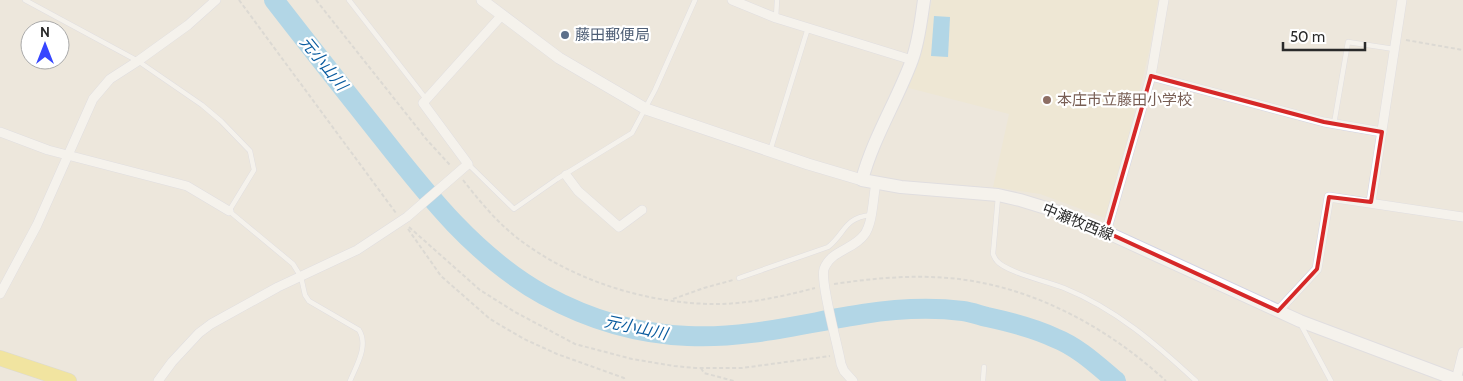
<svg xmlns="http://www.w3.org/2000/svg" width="1463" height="381" font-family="Cabin,'Noto Sans JP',sans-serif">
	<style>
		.education { fill: #efe7ca }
		.water { fill: #6bc0f2 }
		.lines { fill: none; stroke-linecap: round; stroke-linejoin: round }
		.river { stroke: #6bc0f2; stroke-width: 20 }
		.service-casing { stroke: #d1d2e3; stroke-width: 5.5 }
		.minor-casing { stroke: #d1d2e3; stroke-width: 10 }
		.tertiary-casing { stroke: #d1d2e3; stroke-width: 12 }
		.secondary-casing { stroke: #d1d2e3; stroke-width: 14 }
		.primary-casing { stroke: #c8c8c8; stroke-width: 16 }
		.path { stroke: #c8c8c8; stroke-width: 2; stroke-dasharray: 4 2.5; stroke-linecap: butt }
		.service { stroke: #fff; stroke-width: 4.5 }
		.minor { stroke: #fff; stroke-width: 9 }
		.tertiary { stroke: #fff; stroke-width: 11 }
		.secondary { stroke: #fff; stroke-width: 12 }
		.primary { stroke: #f5e158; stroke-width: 15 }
		.marked { fill: none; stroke: #d62828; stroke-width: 4; stroke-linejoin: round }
		.service-dot { fill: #5c6f8a; stroke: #fff; stroke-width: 2 }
		.education-dot { fill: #8d6e63; stroke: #fff; stroke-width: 2 }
		.labels { text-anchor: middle; stroke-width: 4.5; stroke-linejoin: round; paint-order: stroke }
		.service-label { font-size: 15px; fill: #4e5e75; stroke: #fff; text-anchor: start }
		.education-label { font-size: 15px; fill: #785e54; stroke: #fff; text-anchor: start }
		.street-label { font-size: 15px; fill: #2a2a2a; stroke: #fff }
		.water-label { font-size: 16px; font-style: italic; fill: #095b9f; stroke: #fff }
	</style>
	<rect width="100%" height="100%" fill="#ede7dc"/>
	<polygon class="education" points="932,0 1158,0 1150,48 1128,138 1107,214 1105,218 1040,194 993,187 1009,114 905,87 920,57"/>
	<polygon class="water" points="934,16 950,17 948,57 931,56"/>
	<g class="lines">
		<path class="river" d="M274,0C308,44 342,87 377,131C425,192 474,256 544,295C588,319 638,334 688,336C747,339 805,323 863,314C895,309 930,307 963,311C971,312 979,315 987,317C1010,322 1034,328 1055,338C1078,347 1097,365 1116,381"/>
		<g class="service-casing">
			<g id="service">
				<path d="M25,0L138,61L202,105L221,121L250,151L254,170L229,211L293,264L301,277L305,295L309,301L359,330C369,346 356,366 350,381"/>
				<polyline points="349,0 426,99"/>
				<polyline points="776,18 777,0"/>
				<polyline points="1334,124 1348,42 1394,49"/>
				<polyline points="770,151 808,28"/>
				<polyline points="468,164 514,209 557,179 632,133 655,90 695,0"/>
				<path d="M998,197L993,254C994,256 995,259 997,261C1006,272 1049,282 1064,288C1116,309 1156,344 1196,381"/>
				<path d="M739,278L828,247C846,233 843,218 871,215"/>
				<polyline points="1301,325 1331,381"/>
				<polyline points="983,381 984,367"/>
			</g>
		</g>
		<g class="minor-casing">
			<g id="minor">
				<polyline points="732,0 776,18 912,60"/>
				<polyline points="1151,76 1324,122 1382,132"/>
				<polyline points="0,132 48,150 187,186 229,211"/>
				<polyline points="566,175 578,191 619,227 642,210"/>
				<polyline points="1371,202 1402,0"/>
				<polyline points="1106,232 1151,76 1164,0"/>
				<polyline points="0,294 37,225 93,99 110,79 138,61 188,25 216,0"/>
				<polyline points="1278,311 1317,269 1329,197 1463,217"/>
				<polyline points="1456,380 1463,352"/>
				<polyline points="158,381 172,362 199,333 211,324 278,287 357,250 407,217 468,164 423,103 502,15"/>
				<path d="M853,381L844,371L841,364C838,346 820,282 824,269C831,250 853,250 864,235C873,224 873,197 876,183"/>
			</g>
		</g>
		<g class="tertiary-casing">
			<polyline id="tertiary" points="482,0 559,58 646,109 808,164 862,180"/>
		</g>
		<g class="secondary-casing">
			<path id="secondary" d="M924,0C921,20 919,41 912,60C897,101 873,138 862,180L901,187L998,195L1020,200L1059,212L1106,232L1300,321L1460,381"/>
		</g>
		<g class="primary-casing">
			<polyline id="primary" points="0,358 69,381"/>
		</g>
		<g class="path">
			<polyline points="239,0 396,213"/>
			<polyline points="316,0 427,140 450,165"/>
			<polyline points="1406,40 1463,50"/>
			<path d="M463,180C481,203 500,226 524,243C579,283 653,305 721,304C753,303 784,296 815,288"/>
			<polyline points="409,227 480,290 515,312 575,344 632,359 674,366 695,368 742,368 830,356"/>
			<polyline points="408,229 441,276 490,319 524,339 557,354 624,378 625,381"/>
			<path d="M834,284C882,277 930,273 978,282C1048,295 1114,333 1166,381"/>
			<polyline points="673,299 704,288 733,280"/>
			<polyline points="701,368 704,373 734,381"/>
		</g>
		<use href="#service" class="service"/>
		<use href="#minor" class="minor"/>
		<use href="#tertiary" class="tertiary"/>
		<use href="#secondary" class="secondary"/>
		<use href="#primary" class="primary"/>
	</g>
	<path d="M0 0H1463V381H0ZM1151,76L1324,122L1382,132L1371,202L1329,197L1317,269L1278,311L1106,232Z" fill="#ede7dc" fill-opacity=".55" fill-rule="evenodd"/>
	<path class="marked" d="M1151,76L1324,122L1382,132L1371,202L1329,197L1317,269L1278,311L1106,232Z"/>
	<circle class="service-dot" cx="565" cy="35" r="5"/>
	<circle class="education-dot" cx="1047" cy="100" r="5"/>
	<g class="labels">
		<g class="service-label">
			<text x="575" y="40">藤田郵便局</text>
		</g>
		<g class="education-label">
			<text x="1057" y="105">本庄市立藤田小学校</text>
		</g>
		<g class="street-label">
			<text transform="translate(1078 222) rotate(22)" y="5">中瀬牧西線</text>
		</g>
		<g class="water-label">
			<text transform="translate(324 63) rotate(51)" y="6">元小山川</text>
			<text transform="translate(636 327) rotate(12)" y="6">元小山川</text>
		</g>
	</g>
	<g transform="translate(45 45)"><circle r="24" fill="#ffffff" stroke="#aaaaaa"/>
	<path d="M0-4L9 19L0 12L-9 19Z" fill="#3646ff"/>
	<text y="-8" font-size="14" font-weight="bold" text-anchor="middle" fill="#2a2a2a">N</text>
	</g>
	<path d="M1283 42v8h82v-8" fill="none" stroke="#2a2a2a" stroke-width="2.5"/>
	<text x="1290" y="42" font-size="15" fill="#2a2a2a" stroke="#ffffff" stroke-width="4" paint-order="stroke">50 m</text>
</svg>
